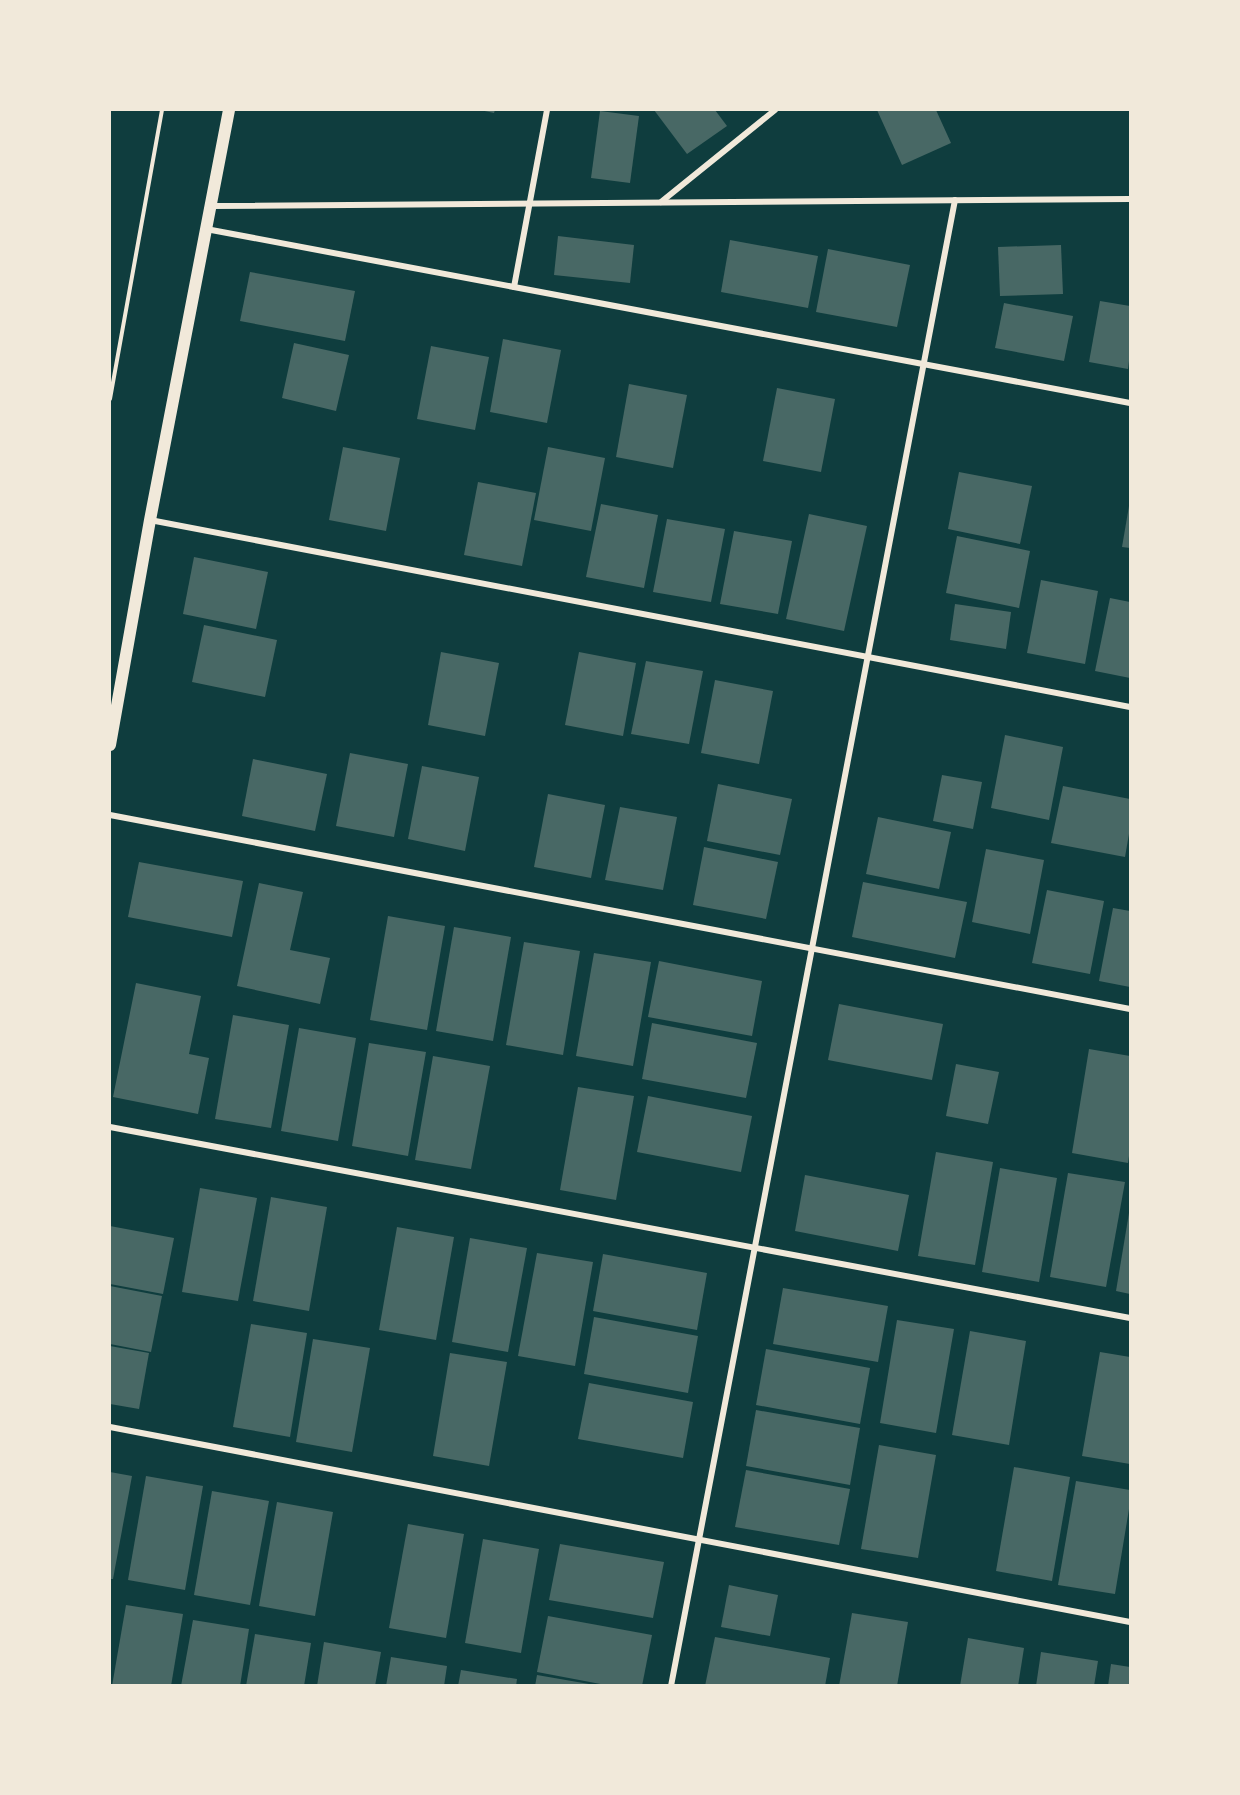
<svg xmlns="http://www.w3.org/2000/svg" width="1240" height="1795" font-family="'Nunito Sans',sans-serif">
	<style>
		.building { fill: #486865 }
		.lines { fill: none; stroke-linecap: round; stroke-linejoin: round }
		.path { stroke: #f1e9da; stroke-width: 4 }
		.minor { stroke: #f1e9da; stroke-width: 6 }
		.secondary { stroke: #f1e9da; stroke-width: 12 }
	</style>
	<rect width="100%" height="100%" fill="#0f3d3e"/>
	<g class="building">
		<polygon points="480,110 495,110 494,113"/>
		<polygon points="654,110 715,110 727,126 687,154"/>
		<polygon points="877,110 936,110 951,143 902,165"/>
		<polygon points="600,111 639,116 630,183 591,178"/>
		<polygon points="558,236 634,245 630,283 554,275"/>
		<polygon points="730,240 818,256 808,308 721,292"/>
		<polygon points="1061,245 1063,294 1000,296 998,247"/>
		<polygon points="828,249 910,265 897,327 816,312"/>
		<polygon points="250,272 355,291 345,341 240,321"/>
		<polygon points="1100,301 1130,306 1130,353 1128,369 1089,362"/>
		<polygon points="1004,303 1073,316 1064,361 995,348"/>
		<polygon points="503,339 561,350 547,423 490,412"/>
		<polygon points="294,343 349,355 336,411 282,398"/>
		<polygon points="431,346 489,357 475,430 417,419"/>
		<polygon points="629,384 687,395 673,468 616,457"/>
		<polygon points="777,388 835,399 821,472 763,461"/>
		<polygon points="343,447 400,458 386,531 329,520"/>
		<polygon points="548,447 605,458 591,531 534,520"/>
		<polygon points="959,472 1032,486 1020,544 948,529"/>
		<polygon points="478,482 536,493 522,566 464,555"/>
		<polygon points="601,504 658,515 644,588 586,577"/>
		<polygon points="1129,506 1130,507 1130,548 1122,547"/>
		<polygon points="809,514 867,526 844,631 786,619"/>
		<polygon points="667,519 725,529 711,602 653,592"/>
		<polygon points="734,531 792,541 778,614 720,604"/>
		<polygon points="957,536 1030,551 1019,608 946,593"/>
		<polygon points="194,557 268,572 256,629 183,614"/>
		<polygon points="1041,580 1098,591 1085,664 1027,653"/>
		<polygon points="1110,598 1130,602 1130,678 1095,671"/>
		<polygon points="955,604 1011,612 1006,649 950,640"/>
		<polygon points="204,625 277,640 265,697 192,682"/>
		<polygon points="441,652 499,663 485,736 428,725"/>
		<polygon points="579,652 636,663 623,736 565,725"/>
		<polygon points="646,661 703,671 689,744 631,734"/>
		<polygon points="715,680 773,691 759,764 701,753"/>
		<polygon points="1005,735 1063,747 1049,820 991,808"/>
		<polygon points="350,753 408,764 394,837 336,826"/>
		<polygon points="253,759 327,774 315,831 242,816"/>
		<polygon points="422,766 479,777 465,851 408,839"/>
		<polygon points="942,775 982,782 973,829 933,821"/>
		<polygon points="718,784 792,799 780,855 707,841"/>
		<polygon points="1063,786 1130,799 1130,828 1125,857 1051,843"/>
		<polygon points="548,794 605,805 591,878 534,867"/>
		<polygon points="620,807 677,817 663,890 605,880"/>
		<polygon points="878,817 951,832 939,889 866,874"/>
		<polygon points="704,847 778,862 766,919 693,905"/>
		<polygon points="986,849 1044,860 1030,934 972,922"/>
		<polygon points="139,862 243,881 232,937 128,917"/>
		<polygon points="863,882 967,902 955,958 852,937"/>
		<polygon points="259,883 303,892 290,950 330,958 320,1004 237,986"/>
		<polygon points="1047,890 1104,901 1090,974 1032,963"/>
		<polygon points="1113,908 1130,911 1130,987 1099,981"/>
		<polygon points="388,916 445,926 427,1030 370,1020"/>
		<polygon points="454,927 511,937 493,1041 436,1031"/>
		<polygon points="524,942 580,951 563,1055 506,1045"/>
		<polygon points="594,953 651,962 633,1066 576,1056"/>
		<polygon points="659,961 762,981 752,1036 648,1017"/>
		<polygon points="136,983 201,996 189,1054 209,1058 198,1114 113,1097"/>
		<polygon points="839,1004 943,1024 932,1080 828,1060"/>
		<polygon points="233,1015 289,1025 271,1128 215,1119"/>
		<polygon points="652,1023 757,1043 746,1098 642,1079"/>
		<polygon points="299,1028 356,1038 338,1141 281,1131"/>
		<polygon points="369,1043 426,1052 408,1156 352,1146"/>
		<polygon points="1089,1049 1130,1056 1130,1149 1128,1163 1072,1153"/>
		<polygon points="433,1056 490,1066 471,1169 415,1160"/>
		<polygon points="956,1064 999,1072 988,1124 946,1116"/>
		<polygon points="578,1087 634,1096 616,1200 560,1190"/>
		<polygon points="648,1096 752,1116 741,1172 637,1152"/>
		<polygon points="936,1152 993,1162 975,1265 918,1256"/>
		<polygon points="1000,1168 1057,1178 1039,1282 982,1272"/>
		<polygon points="1068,1173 1125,1182 1106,1287 1050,1277"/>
		<polygon points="805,1175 909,1195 898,1251 795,1231"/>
		<polygon points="200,1188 257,1198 238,1301 182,1292"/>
		<polygon points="271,1197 327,1207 309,1311 253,1301"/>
		<polygon points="1129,1213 1130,1213 1130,1294 1116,1291"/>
		<polygon points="110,1226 174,1238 163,1294 110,1284"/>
		<polygon points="397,1227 454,1237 436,1340 379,1330"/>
		<polygon points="470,1238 527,1248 508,1352 452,1342"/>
		<polygon points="537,1253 593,1262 575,1366 518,1356"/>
		<polygon points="603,1254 707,1273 697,1330 593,1311"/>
		<polygon points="110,1286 162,1296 151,1352 110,1344"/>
		<polygon points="783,1288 888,1306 878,1362 773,1344"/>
		<polygon points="594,1317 698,1336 688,1393 584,1374"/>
		<polygon points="897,1320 954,1329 936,1433 880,1423"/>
		<polygon points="251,1324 307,1333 290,1437 233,1427"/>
		<polygon points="970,1331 1026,1341 1009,1445 952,1435"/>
		<polygon points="313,1339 370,1348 352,1452 296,1442"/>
		<polygon points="110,1346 149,1353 139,1409 110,1404"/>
		<polygon points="766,1349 870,1368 860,1424 756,1405"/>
		<polygon points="1100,1352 1130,1357 1130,1464 1082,1456"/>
		<polygon points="450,1353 507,1362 489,1466 433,1456"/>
		<polygon points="589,1383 693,1402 683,1458 578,1439"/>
		<polygon points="756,1410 860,1428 850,1485 746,1466"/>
		<polygon points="879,1445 936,1455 918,1558 861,1549"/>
		<polygon points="1014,1467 1070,1477 1052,1581 996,1571"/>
		<polygon points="746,1470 850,1489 839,1545 735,1527"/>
		<polygon points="110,1472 132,1476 113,1579 110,1579"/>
		<polygon points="146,1476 203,1486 185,1590 128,1580"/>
		<polygon points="1076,1481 1130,1490 1130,1503 1115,1594 1058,1585"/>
		<polygon points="212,1491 269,1501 250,1605 194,1595"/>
		<polygon points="277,1502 333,1512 315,1616 259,1606"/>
		<polygon points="408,1524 464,1534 446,1638 389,1628"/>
		<polygon points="483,1539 539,1549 521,1653 465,1643"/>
		<polygon points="560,1544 664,1562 653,1618 549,1600"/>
		<polygon points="729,1585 778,1595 770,1636 721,1627"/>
		<polygon points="126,1605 183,1614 171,1686 112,1686"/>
		<polygon points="852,1613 908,1622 897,1686 839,1686"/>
		<polygon points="548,1616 652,1635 642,1686 611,1686 537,1672"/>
		<polygon points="193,1620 249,1629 240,1686 181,1686"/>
		<polygon points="255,1634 311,1643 304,1686 246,1686"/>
		<polygon points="715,1637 830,1658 825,1686 705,1686"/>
		<polygon points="968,1638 1024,1648 1018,1686 960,1686"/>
		<polygon points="324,1642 381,1652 375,1686 317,1686"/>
		<polygon points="1041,1652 1098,1661 1094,1686 1036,1686"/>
		<polygon points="391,1657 447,1666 444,1686 386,1686"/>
		<polygon points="1111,1664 1130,1667 1130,1686 1108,1686"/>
		<polygon points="461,1670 517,1679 516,1686 458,1686"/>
		<polygon points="537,1675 589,1684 589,1686 535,1686"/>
	</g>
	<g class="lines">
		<polyline class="path" points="110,399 162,110"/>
		<g class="minor">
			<polyline points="661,202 775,110"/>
			<polyline points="211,206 1130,199"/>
			<polyline points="206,229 1130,403"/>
			<polyline points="514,287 547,110"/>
			<polyline points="150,520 1130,707"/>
			<polyline points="110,815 1130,1009"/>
			<polyline points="110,1127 1130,1318"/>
			<polyline points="110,1427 1130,1622"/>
			<polyline points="671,1686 955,200"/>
		</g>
		<polyline class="secondary" points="110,745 150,520 229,110"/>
	</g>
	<rect width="1240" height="1795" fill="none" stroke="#f1e9da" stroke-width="222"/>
</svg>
